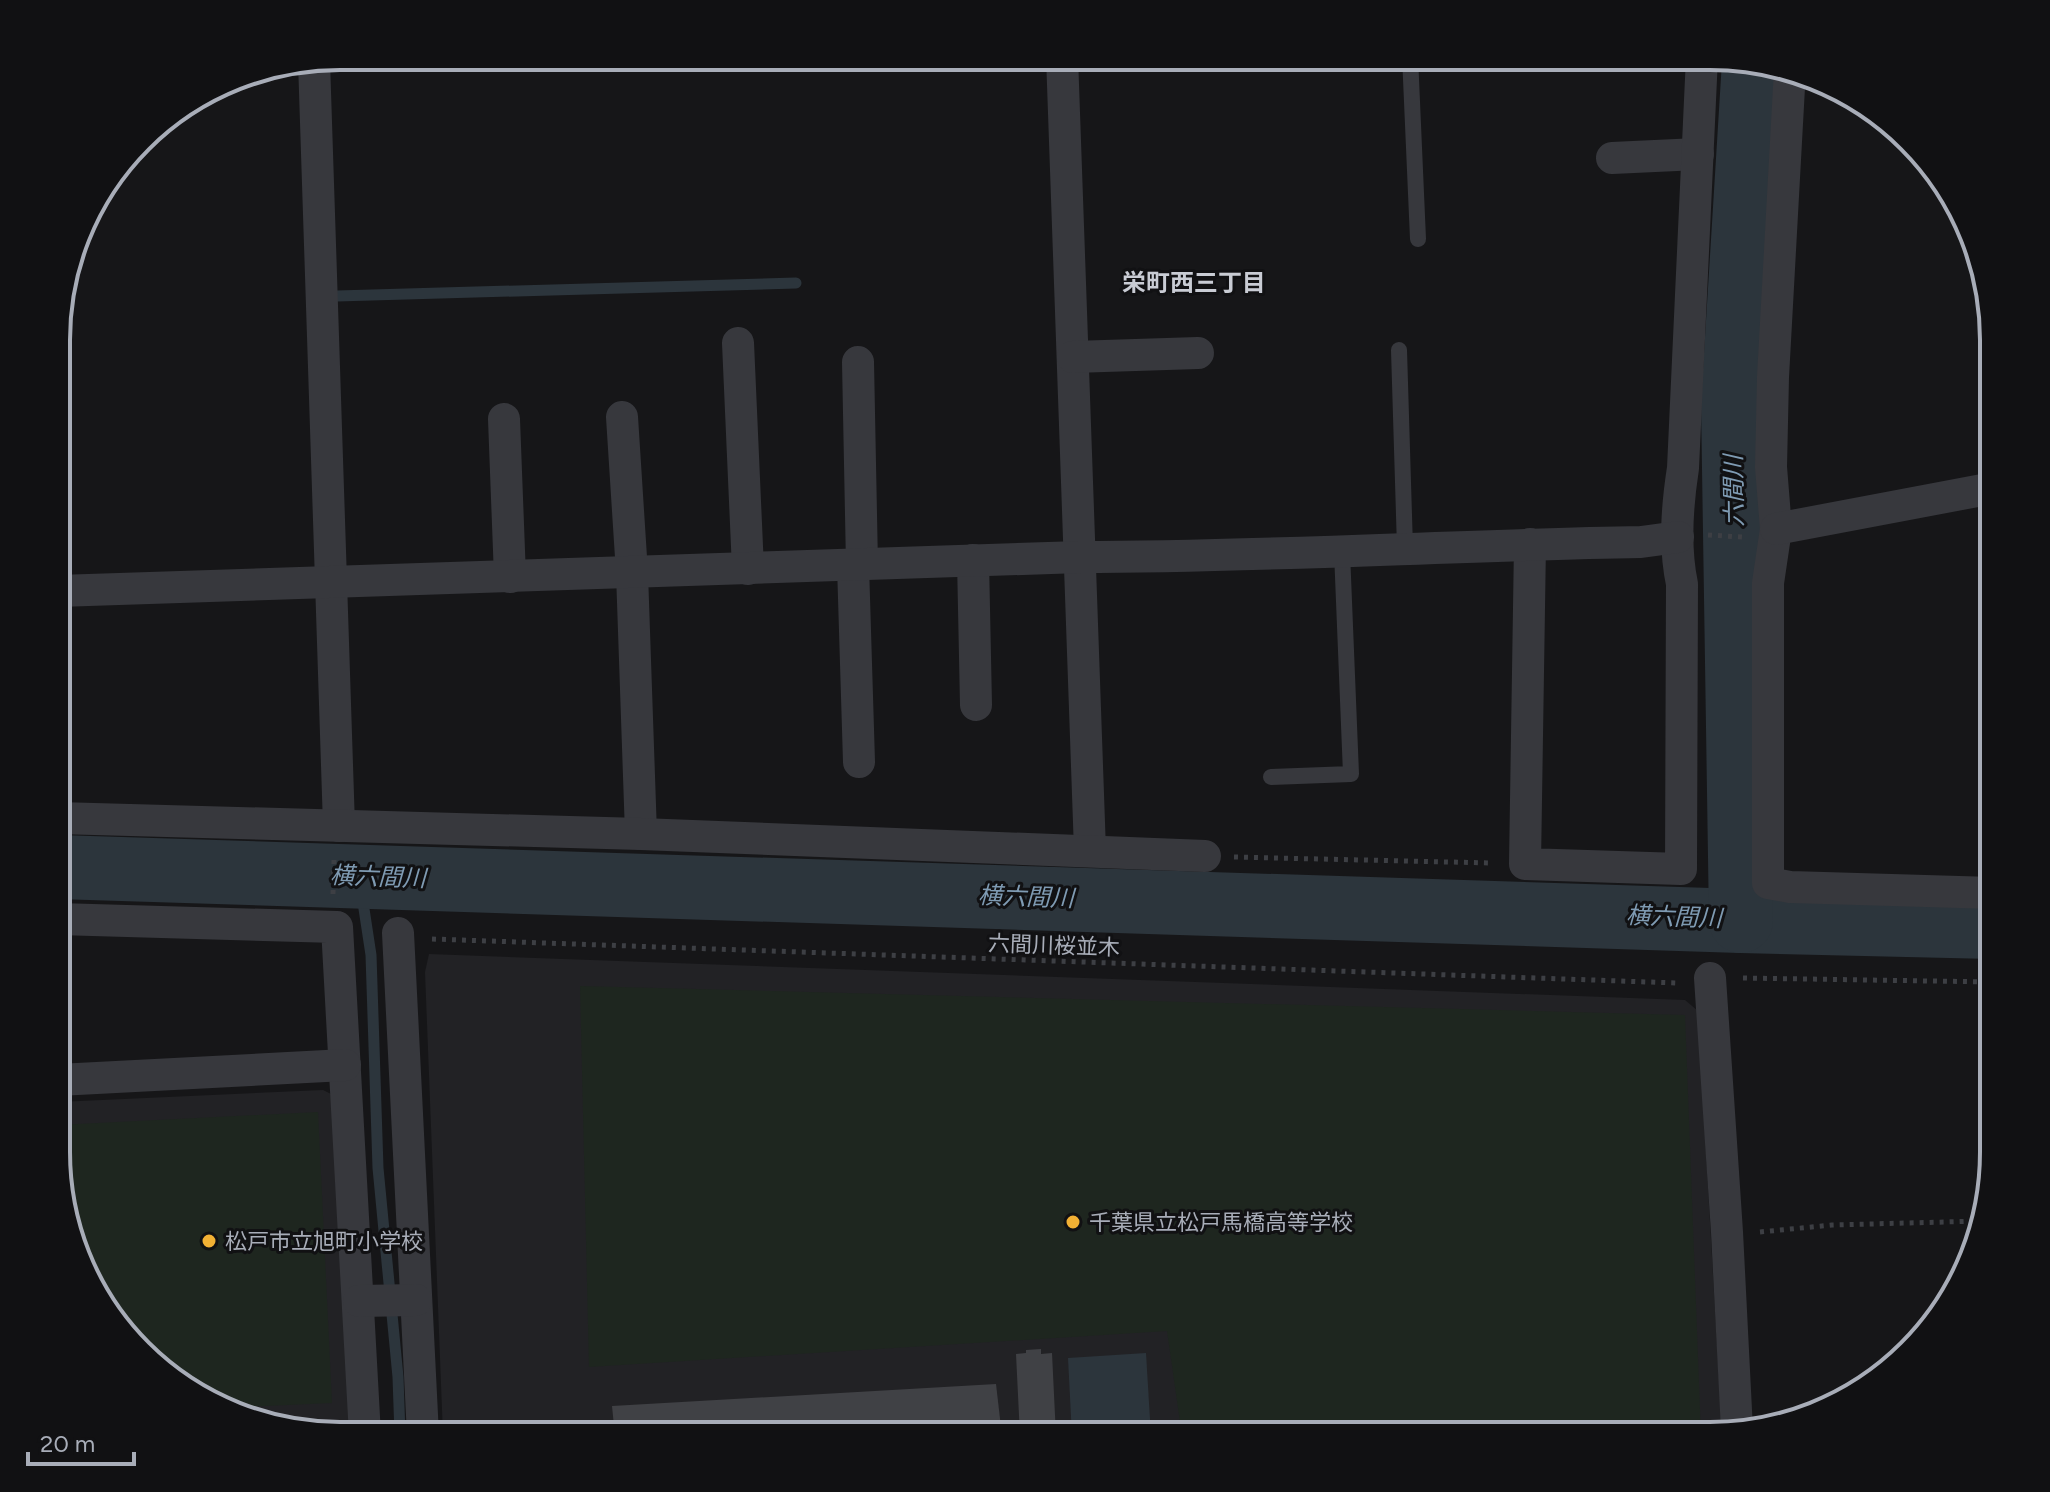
<svg xmlns="http://www.w3.org/2000/svg" width="2050" height="1492" font-family="Figtree,'Noto Sans JP',sans-serif">
	<style>
		.built { fill: #222225 }
		.green { fill: #1e261f }
		.water { fill: #2c353c }
		.lines { fill: none; stroke-linecap: round; stroke-linejoin: round }
		.stream { stroke: #2c353c; stroke-width: 11 }
		.river { stroke: #2c353c; stroke-width: 64 }
		.building { fill: #404145 }
		.path { stroke: #3d3f44; stroke-width: 5; stroke-dasharray: 4 6; stroke-linecap: butt }
		.lane { stroke: #37383d; stroke-width: 16 }
		.street { stroke: #37383d; stroke-width: 32 }
		.poi-dot { fill: #f2b134; stroke: #111113; stroke-width: 3 }
		.labels { text-anchor: middle; stroke-width: 6; stroke-linejoin: round; paint-order: stroke }
		.street-label { font-size: 22px; fill: #a8adb8; stroke: #111113 }
		.poi-label { font-size: 22px; fill: #a8adb8; stroke: #111113; text-anchor: start }
		.neighbourhood-label { font-size: 24px; font-weight: bold; fill: #c9ccd4; stroke: #111113 }
		.water-label { font-size: 24px; font-style: italic; fill: #7f9bb3; stroke: #111113 }
		.rim { fill: none; stroke: #a8adb8; stroke-width: 4 }
	</style>
	<rect width="100%" height="100%" fill="#161618"/>
	<g class="built">
		<polygon points="429,954 1685,1000 1698,1011 1722,1433 1710,1436 443,1435 425,972"/>
		<polygon points="323,1090 337,1097 351,1435 322,1435 232,1415 167,1377 94,1293 58,1188 58,1102"/>
	</g>
	<g class="green">
		<polygon points="580,986 1685,1015 1701,1436 1182,1436 1167,1331 589,1367"/>
		<polygon points="318,1112 332,1403 221,1408 167,1377 94,1293 58,1188 58,1125"/>
	</g>
	<polygon class="water" points="1146,1353 1151,1436 1072,1436 1068,1358"/>
	<g class="lines">
		<g class="stream">
			<polyline points="337,296 796,283"/>
			<polyline points="359,876 371,955 378,1168 398,1377 400,1435"/>
		</g>
		<g class="river">
			<polyline points="58,867 1741,921 1993,927"/>
			<polyline points="1741,921 1733,403 1754,62"/>
		</g>
	</g>
	<g class="building">
		<polygon points="1041,1349 1041,1354 1052,1353 1056,1436 1020,1436 1016,1354 1026,1353 1026,1350"/>
		<polygon points="996,1384 1002,1436 615,1436 612,1406"/>
	</g>
	<g class="lines">
		<g class="path">
			<polyline points="1708,535 1742,537"/>
			<polyline points="1234,857 1492,863"/>
			<polyline points="333,894 334,860"/>
			<polyline points="432,939 1677,983"/>
			<polyline points="1743,978 1993,982"/>
			<polyline points="1760,1232 1832,1225 1982,1221"/>
		</g>
		<g class="lane">
			<polyline points="1410,56 1418,239"/>
			<polyline points="1399,350 1405,548"/>
			<polyline points="1271,777 1351,774 1342,552"/>
		</g>
		<g class="street">
			<polyline points="1062,56 1090,851"/>
			<polyline points="314,61 339,826"/>
			<polyline points="1790,69 1773,377 1771,467 1776,529 1768,583 1768,883 1790,887 1993,893"/>
			<polyline points="1612,158 1698,154"/>
			<polyline points="738,343 748,569"/>
			<polyline points="1073,357 1198,353"/>
			<polyline points="858,362 862,565"/>
			<polyline points="622,417 632,573 641,834"/>
			<polyline points="504,419 510,577"/>
			<polyline points="1776,529 1993,488"/>
			<path d="M1530,544L1525,864L1681,869L1682,584C1674,546 1677,507 1683,468L1702,57"/>
			<polyline points="973,560 976,705"/>
			<polyline points="853,565 859,762"/>
			<path d="M58,591L1080,557C1267,557 1454,545 1641,542L1678,537"/>
			<polyline points="58,818 641,834 1205,856"/>
			<polyline points="58,919 337,927 365,1435"/>
			<polyline points="398,933 423,1435"/>
			<polyline points="1710,978 1727,1232 1737,1430"/>
			<polyline points="58,1080 345,1065"/>
			<polyline points="359,1301 416,1300"/>
		</g>
	</g>
	<g class="poi-dot">
		<circle cx="1073" cy="1222" r="8"/>
		<circle cx="209" cy="1241" r="8"/>
	</g>
	<g class="labels">
		<g class="street-label">
			<text transform="translate(1054 945) rotate(2)" y="8">六間川桜並木</text>
		</g>
		<g class="poi-label">
			<text x="1089" y="1230">千葉県立松戸馬橋高等学校</text>
			<text x="225" y="1249">松戸市立旭町小学校</text>
		</g>
		<g class="neighbourhood-label">
			<text x="1194" y="291">栄町西三丁目</text>
		</g>
		<g class="water-label">
			<text transform="translate(1734 491) rotate(-91)" y="8">六間川</text>
			<text transform="translate(378 877) rotate(2)" y="8">横六間川</text>
			<text transform="translate(1026 897) rotate(2)" y="8">横六間川</text>
			<text transform="translate(1674 917) rotate(2)" y="8">横六間川</text>
		</g>
	</g>
	<path d="M0 0H2050V1492H0ZM340 70H1710A270 270 0 0 1 1980 340V1152A270 270 0 0 1 1710 1422H340A270 270 0 0 1 70 1152V340A270 270 0 0 1 340 70Z" fill="#111113" fill-rule="evenodd"/>
	<path class="rim" d="M340 70H1710A270 270 0 0 1 1980 340V1152A270 270 0 0 1 1710 1422H340A270 270 0 0 1 70 1152V340A270 270 0 0 1 340 70Z"/>
	<path d="M28 1452v12h106v-12" fill="none" stroke="#a8adb8" stroke-width="4"/>
	<text x="40" y="1452" font-size="24" fill="#a8adb8" stroke="#111113" stroke-width="6" paint-order="stroke">20 m</text>
</svg>
